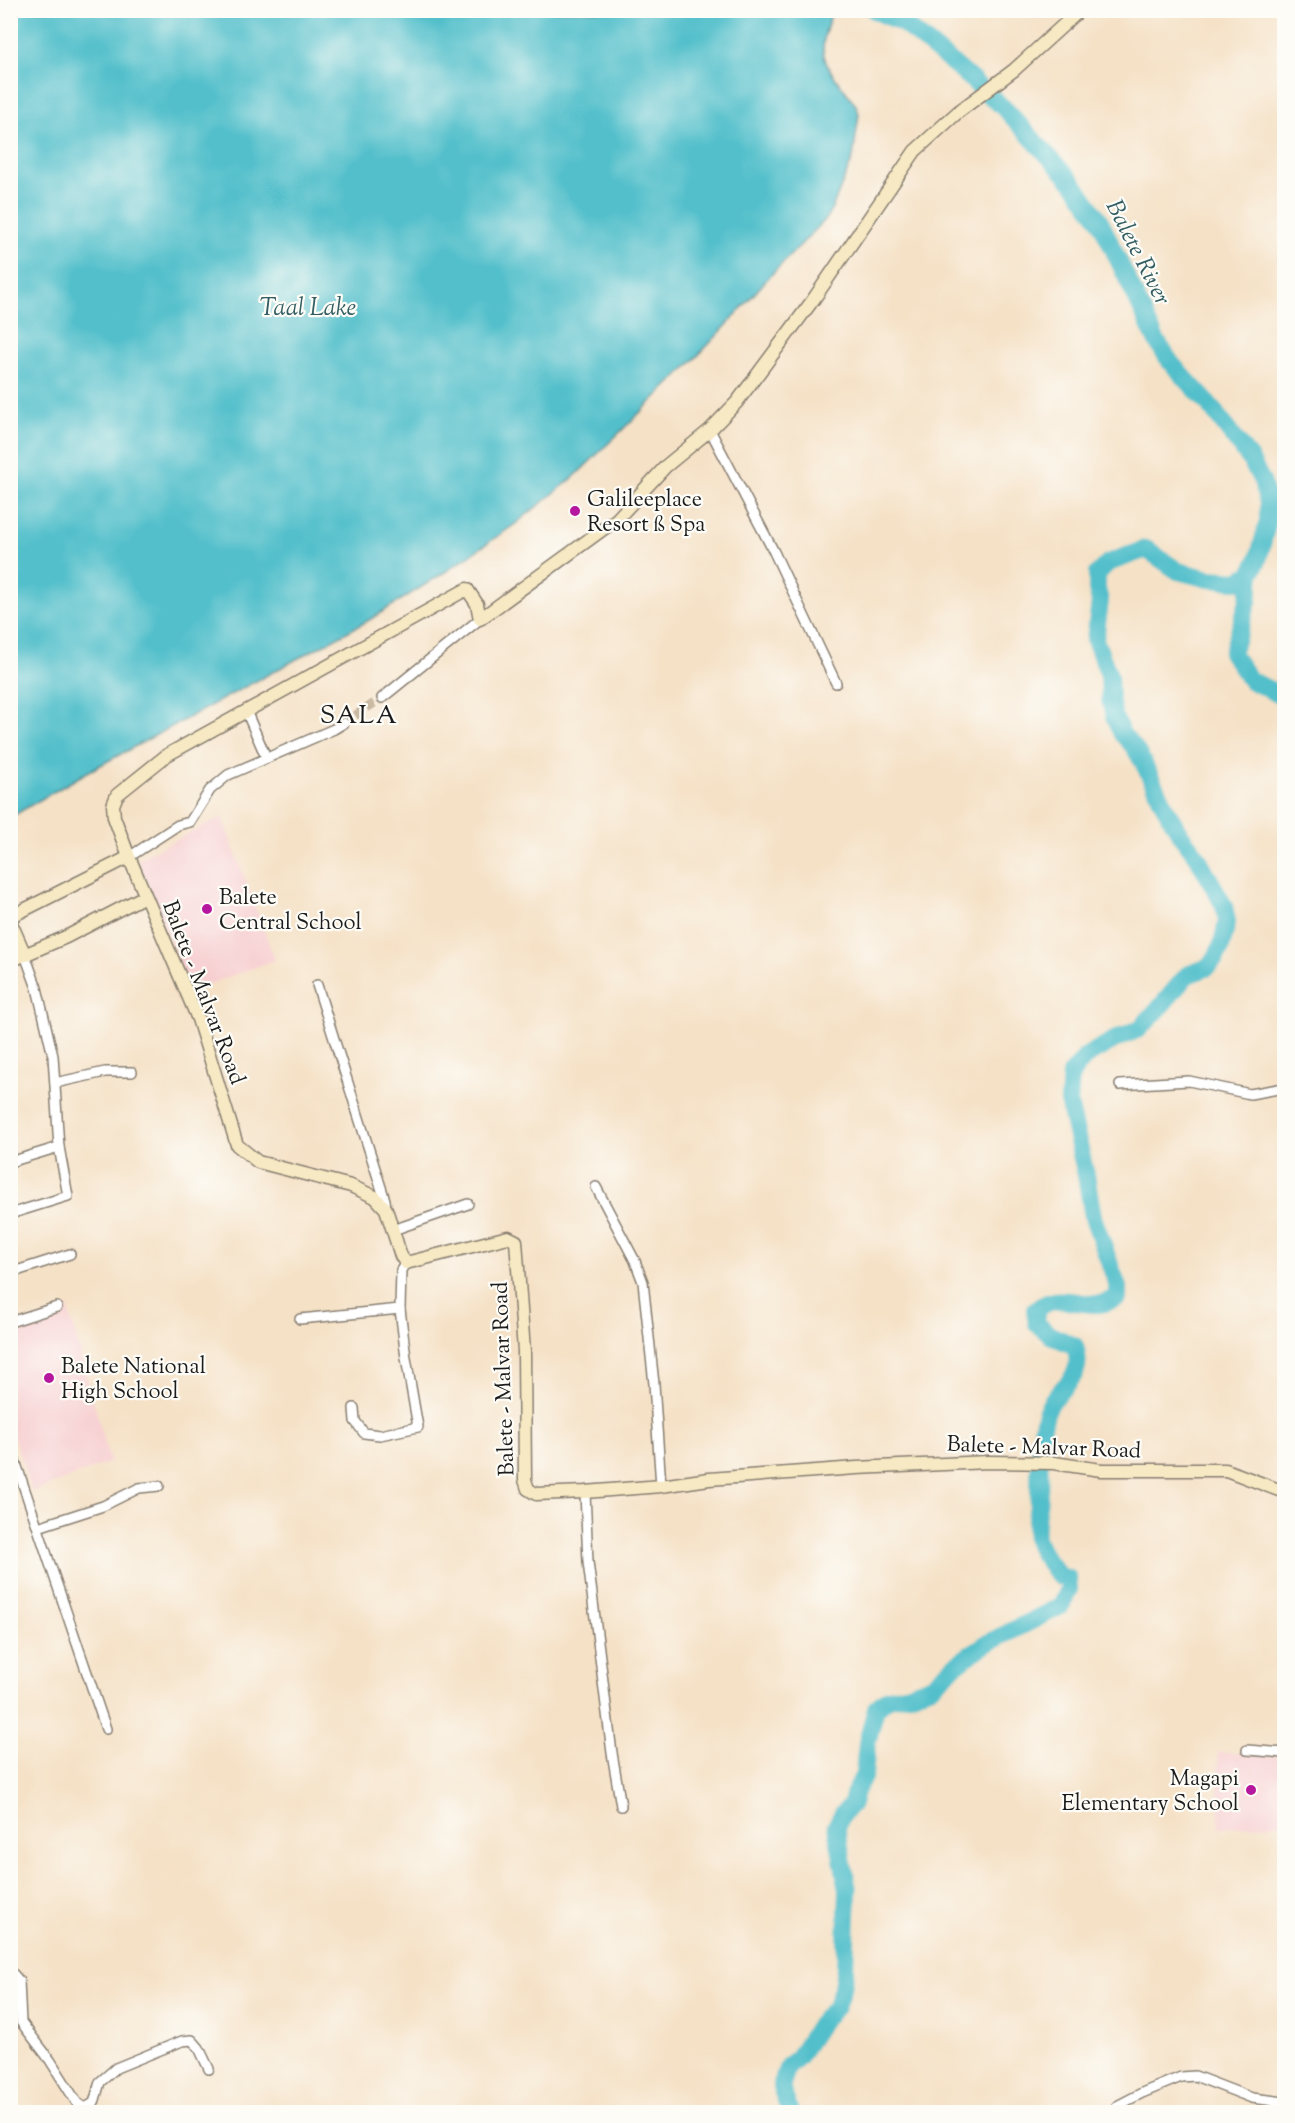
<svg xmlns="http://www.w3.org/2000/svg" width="1295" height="2123" font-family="'Sorts Mill Goudy',serif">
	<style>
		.built { fill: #f7cfd1 }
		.water { fill: #52bfcb; stroke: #376e74; stroke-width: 1.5 }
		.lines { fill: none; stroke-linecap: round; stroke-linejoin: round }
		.river { stroke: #52bfcb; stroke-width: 18 }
		.street-tunnel { stroke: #cabaa4; stroke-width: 9; stroke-dasharray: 9 4.5; stroke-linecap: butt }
		.street-casing { stroke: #887e71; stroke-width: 12 }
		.secondary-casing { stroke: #887e71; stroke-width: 15 }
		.street { stroke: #fff; stroke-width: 9 }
		.secondary { stroke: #f6e9c3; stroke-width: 12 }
		.poi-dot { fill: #b5179e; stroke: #fdfcf7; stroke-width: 2 }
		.labels { text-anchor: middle; stroke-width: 4.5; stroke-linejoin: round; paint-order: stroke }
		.poi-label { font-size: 22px; fill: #1c1c1c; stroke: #fdfcf7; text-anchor: start }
		.street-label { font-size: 22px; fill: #1c1c1c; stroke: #fdfcf7 }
		.water-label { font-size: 24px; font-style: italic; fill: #325d62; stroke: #fdfcf7 }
		.quarter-label { font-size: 26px; letter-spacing: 1.5px; fill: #1c1c1c; stroke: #fdfcf7 }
	</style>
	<rect width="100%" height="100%" fill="#fdfcf7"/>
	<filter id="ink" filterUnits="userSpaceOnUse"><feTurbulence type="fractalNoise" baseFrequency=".0167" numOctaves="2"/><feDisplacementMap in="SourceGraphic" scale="12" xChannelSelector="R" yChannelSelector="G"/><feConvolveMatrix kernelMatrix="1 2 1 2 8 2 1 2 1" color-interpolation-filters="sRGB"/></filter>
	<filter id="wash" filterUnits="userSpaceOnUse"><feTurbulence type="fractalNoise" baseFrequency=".008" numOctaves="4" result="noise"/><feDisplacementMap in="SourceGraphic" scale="24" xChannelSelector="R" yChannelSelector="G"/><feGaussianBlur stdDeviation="1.35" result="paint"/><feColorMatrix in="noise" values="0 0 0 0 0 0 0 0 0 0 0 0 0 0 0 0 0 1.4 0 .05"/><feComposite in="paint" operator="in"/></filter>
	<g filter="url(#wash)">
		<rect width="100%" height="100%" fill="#f5e1c6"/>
		<g class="built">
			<polygon points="222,817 275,960 190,991 138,859"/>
			<polygon points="68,1308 110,1462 32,1492 11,1429 11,1328"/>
			<polygon points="1218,1752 1284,1757 1284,1823 1219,1828"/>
		</g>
		<path class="water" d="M11,10L833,11C810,62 831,68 857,107L859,114L853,158L833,206L825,220L768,278L728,324L692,362L573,478L514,525L445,572L371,619L84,774L11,817Z"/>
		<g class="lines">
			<g class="river">
				<polyline points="874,10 905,25 957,67 1006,110 1075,185 1099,219 1156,340 1171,363 1208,403 1250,459 1262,481 1268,503 1268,521 1258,560 1251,574 1248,601 1232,654 1250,680 1284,697"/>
				<path d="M790,2112L781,2087L788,2066L798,2057L823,2019L836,2007L842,1988L845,1968L848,1890L836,1826L843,1813L852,1804L855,1791L864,1775L867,1743L876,1708L888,1698L910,1694L933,1685L955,1665L986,1644L1061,1606L1069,1589L1068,1578L1060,1577C1051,1566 1039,1552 1036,1538C1034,1525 1038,1509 1039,1496C1040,1469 1038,1440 1046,1413C1055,1385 1087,1382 1075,1346L1050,1335L1037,1324L1035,1310C1059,1292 1074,1305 1100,1304C1105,1303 1112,1300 1118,1298V1287L1093,1217L1086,1175L1069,1103L1071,1074L1086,1056L1116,1039L1139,1029L1156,1012L1187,975L1206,968L1215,959L1221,947L1227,922L1224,906L1197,856L1180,834L1166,809L1143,762L1134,747L1122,734L1114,717L1110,699L1109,675L1095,640L1100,601L1097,589V574L1108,563L1146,549L1178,571L1209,579L1237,581L1251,574"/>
			</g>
		</g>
	</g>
	<g filter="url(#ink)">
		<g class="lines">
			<polyline class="street-tunnel" points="344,723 382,698"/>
			<g class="street-casing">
				<g id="street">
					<polyline points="710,430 774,552 836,683"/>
					<polyline points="382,698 480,619"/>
					<polyline points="246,711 266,757"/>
					<polyline points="129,857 178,825 190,822 210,790 228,775 334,729 344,723"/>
					<polyline points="317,985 385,1200 386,1209"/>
					<polyline points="55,1083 105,1072 132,1072"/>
					<polyline points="1120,1085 1189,1081 1250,1094 1284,1088"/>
					<polyline points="10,1162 59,1147"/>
					<polyline points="596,1187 635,1261 643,1282 654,1384 661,1486"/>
					<polyline points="10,1214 68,1196 59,1147 53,1056 37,988 25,955"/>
					<polyline points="393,1230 468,1204"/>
					<polyline points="10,1273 70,1254"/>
					<polyline points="300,1319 400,1309 401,1270 406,1263"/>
					<polyline points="10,1322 57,1307"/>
					<polyline points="354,1408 355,1421 364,1433 380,1435 418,1427 406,1358 400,1309"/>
					<polyline points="10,1446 106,1729"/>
					<polyline points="585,1492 588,1562 612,1753 621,1806"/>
					<polyline points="38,1527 103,1506 139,1488 159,1486"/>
					<polyline points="1247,1750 1284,1753"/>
					<polyline points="10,1974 13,1974 19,1981 21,2022 50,2060 77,2103 85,2108 94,2103 100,2082 116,2068 182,2041 192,2040 199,2048 209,2069"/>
					<polyline points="1117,2106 1142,2093 1181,2077 1195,2076 1252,2098 1284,2102"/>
				</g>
			</g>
			<g class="secondary-casing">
				<g id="secondary">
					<polyline points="1080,10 1014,70 958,112 915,151 813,300 737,402 710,430 666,466 617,519 480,619 477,604 467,589 167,755 117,795 113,805 114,817 129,857 198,1019 237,1145 258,1162 351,1186 375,1197 386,1209 401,1256 406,1263 508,1237 516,1241 524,1351 525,1480 528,1489 536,1494 585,1492 661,1486 709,1479 856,1468 988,1462 1054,1463 1101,1470 1226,1470 1284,1492"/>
					<polyline points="10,917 129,857"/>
					<polyline points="10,921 25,955"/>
					<polyline points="10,961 66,937 145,896"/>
				</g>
			</g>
			<use href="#street" class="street"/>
			<use href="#secondary" class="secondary"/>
		</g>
	</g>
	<g class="poi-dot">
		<circle cx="575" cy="511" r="6"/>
		<circle cx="207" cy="909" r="6"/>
		<circle cx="49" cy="1378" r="6"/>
		<circle cx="1251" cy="1790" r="6"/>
	</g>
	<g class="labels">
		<g class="poi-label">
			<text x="587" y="506">Galileeplace<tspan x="587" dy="25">Resort ß Spa</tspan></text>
			<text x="219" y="904">Balete<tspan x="219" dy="25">Central School</tspan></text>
			<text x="61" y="1373">Balete National<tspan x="61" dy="25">High School</tspan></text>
			<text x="1239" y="1785" text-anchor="end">Magapi<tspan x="1239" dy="25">Elementary School</tspan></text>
		</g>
		<g class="street-label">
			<text transform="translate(205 992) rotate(69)" y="8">Balete - Malvar Road</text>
			<text transform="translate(502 1379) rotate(-92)" y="8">Balete - Malvar Road</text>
			<text transform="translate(1044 1446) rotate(2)" y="8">Balete - Malvar Road</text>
		</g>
		<g class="water-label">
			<text transform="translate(1139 252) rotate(63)" y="8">Balete River</text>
			<text x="308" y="315">Taal Lake</text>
		</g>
		<g class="quarter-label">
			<text x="359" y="723">SALA</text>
		</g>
	</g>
	<rect width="1295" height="2123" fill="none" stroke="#fdfcf7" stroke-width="36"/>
</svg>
